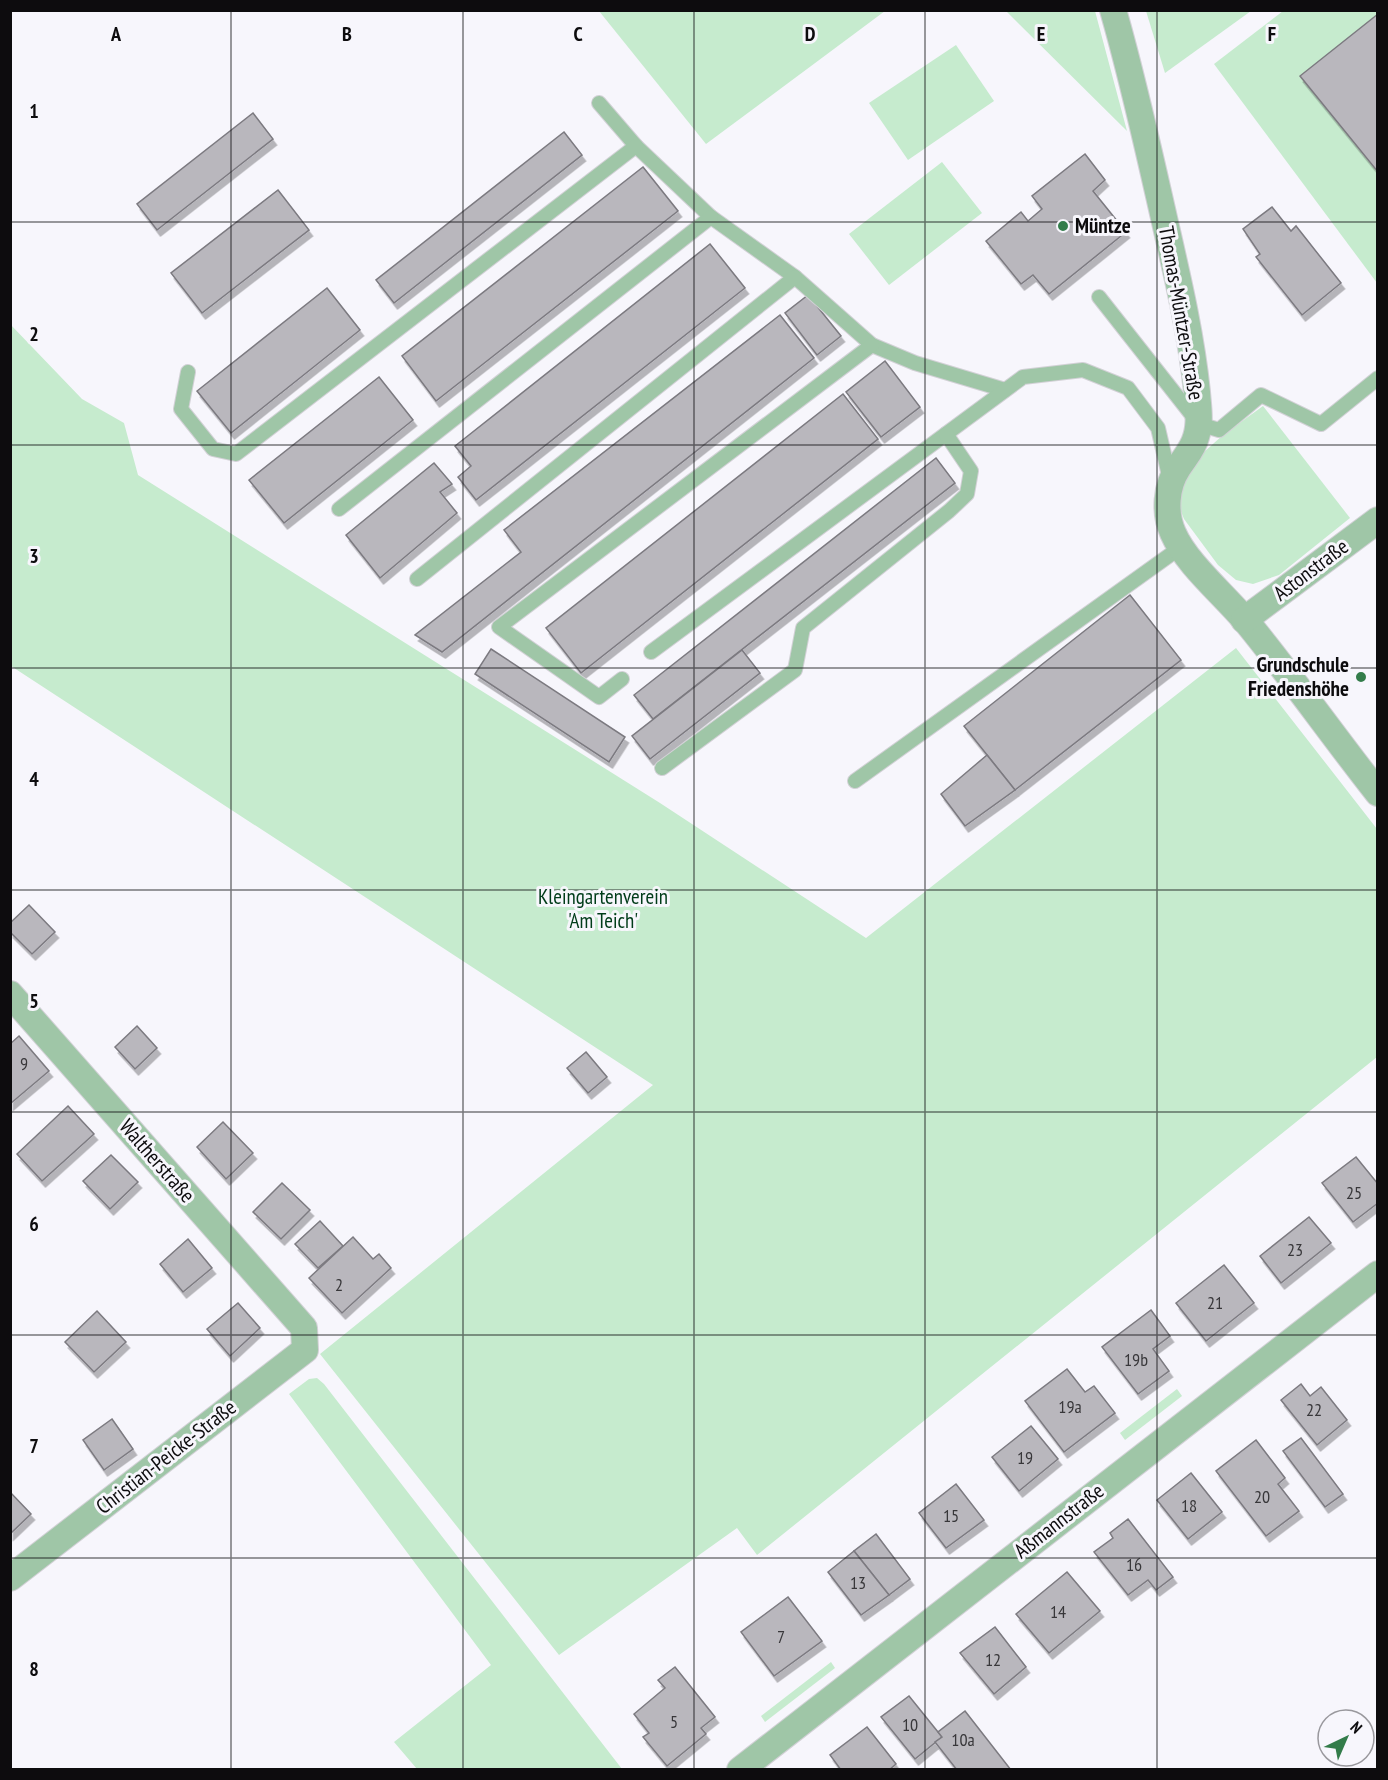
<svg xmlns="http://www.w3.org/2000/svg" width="1388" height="1780" font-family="'PT Sans Narrow',sans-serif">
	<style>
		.green { fill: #c6ebce }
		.building { fill: #b9b7bd; stroke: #7c7a80; stroke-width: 1.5; filter: url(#shadow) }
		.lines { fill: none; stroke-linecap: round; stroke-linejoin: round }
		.lane-casing { stroke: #d2d1d6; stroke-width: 16 }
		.street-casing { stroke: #d2d1d6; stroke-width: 28 }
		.lane { stroke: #9fc6a7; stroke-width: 14 }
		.street { stroke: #9fc6a7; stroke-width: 26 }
		.grid { fill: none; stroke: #0d0c0e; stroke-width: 1.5; stroke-opacity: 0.55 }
		.poi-dot { fill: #337c4a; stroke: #f7f6fc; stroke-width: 2 }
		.labels { text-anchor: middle; stroke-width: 6; stroke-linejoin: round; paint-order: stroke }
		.number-label { font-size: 18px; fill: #38373a }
		.poi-label { font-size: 21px; font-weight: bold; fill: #0d0c0e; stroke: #f7f6fc; text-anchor: start }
		.street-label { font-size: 21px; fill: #0d0c0e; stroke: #f7f6fc }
		.park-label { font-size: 21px; fill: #003c19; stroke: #f7f6fc }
		.grid-label { font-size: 20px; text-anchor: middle; font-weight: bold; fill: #0d0c0e; stroke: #f7f6fc; stroke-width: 6; stroke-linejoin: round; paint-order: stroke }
	</style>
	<defs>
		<filter id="shadow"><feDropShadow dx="3.5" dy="6" stdDeviation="0" flood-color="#0004"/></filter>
	</defs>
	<rect width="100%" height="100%" fill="#f7f6fc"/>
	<g class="green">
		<polygon points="599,11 885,11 706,144"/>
		<polygon points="1006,11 1095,11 1127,131"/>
		<polygon points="1146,11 1146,10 1251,11 1165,73"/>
		<polygon points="1283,11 1377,11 1377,283 1214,64"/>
		<polygon points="956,45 994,101 908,160 869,103"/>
		<polygon points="942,162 982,213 889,285 849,234"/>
		<polygon points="10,324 82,399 124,423 138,475 660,803 866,938 1236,648 1377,829 1377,1057 757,1555 737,1528 559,1655 320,1354 653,1085 11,666"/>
		<polygon points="1263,406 1350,518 1279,575 1253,584 1236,580 1218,565 1184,519 1178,504 1182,482 1194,461 1223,435"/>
		<polygon points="317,1378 324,1384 622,1769 417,1769 394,1742 491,1665 289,1394 309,1379"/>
		<polygon points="1177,1389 1182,1396 1125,1440 1120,1433"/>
		<polygon points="831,1662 835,1668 765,1722 761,1716"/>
	</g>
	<g class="building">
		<polygon points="1378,14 1378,172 1300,76"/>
		<polygon points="253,113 273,139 157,230 137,204"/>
		<polygon points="564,132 582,155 394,303 376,280"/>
		<polygon points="1085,154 1105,180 1093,191 1126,232 1049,294 1033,275 1021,284 986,241 1021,212 1028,221 1042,209 1032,196"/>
		<polygon points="643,167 678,211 436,401 402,356"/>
		<polygon points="278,190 309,230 202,313 171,273"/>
		<polygon points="1272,207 1291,231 1296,226 1341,283 1302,315 1256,257 1260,254 1243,229"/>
		<polygon points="710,244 745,288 476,500 458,477 471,466 455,446"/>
		<polygon points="327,288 360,330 231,433 197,391"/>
		<polygon points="808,295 841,336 817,355 785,313"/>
		<polygon points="780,315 814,358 442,652 415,635 521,552 504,530"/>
		<polygon points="885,361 920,407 881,437 846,392"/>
		<polygon points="379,377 413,420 284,523 249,480"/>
		<polygon points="843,394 878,439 581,673 546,628"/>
		<polygon points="936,458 955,483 653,719 634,695"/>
		<polygon points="434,463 452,484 440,492 457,513 380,578 346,535"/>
		<polygon points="1130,595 1181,660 1015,790 964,726"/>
		<polygon points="491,649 625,737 609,762 475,674"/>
		<polygon points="742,650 760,673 650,759 632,736"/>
		<polygon points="987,755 1015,790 965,826 941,794"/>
		<polygon points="29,905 55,932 32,954 10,932 10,923"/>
		<polygon points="137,1026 157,1048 135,1069 115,1047"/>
		<polygon points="19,1036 49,1071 10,1104 10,1044"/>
		<polygon points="586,1052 607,1077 588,1093 567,1068"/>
		<polygon points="68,1106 94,1134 42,1181 17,1154"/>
		<polygon points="223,1122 253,1153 226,1179 197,1147"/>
		<polygon points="111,1155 138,1182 110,1209 83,1181"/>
		<polygon points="1356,1157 1378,1184 1378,1203 1353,1222 1322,1183"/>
		<polygon points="282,1183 310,1210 281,1239 253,1212"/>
		<polygon points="1309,1217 1331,1243 1281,1283 1260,1256"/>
		<polygon points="320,1221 343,1246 318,1268 295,1244"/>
		<polygon points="353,1237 373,1259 379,1254 391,1268 342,1313 309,1278"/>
		<polygon points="188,1239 212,1268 183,1292 160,1264"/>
		<polygon points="1224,1265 1254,1303 1206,1341 1176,1303"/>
		<polygon points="238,1303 260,1328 230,1356 207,1329"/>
		<polygon points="1151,1310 1170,1336 1153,1349 1169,1371 1138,1394 1102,1347"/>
		<polygon points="97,1311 126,1342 94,1372 65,1342"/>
		<polygon points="1067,1369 1085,1392 1094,1386 1115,1413 1064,1452 1025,1401"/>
		<polygon points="1301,1384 1310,1396 1321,1387 1347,1420 1317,1445 1281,1400"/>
		<polygon points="112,1419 133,1449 104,1470 83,1440"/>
		<polygon points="1031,1426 1058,1459 1019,1491 992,1457"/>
		<polygon points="1301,1438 1343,1494 1325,1507 1283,1451"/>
		<polygon points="1256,1440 1285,1478 1278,1484 1299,1511 1266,1536 1216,1471"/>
		<polygon points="1191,1473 1222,1512 1188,1539 1157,1500"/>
		<polygon points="956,1484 984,1520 946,1548 919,1513"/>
		<polygon points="10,1492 31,1514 10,1534"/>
		<polygon points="1128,1519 1173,1577 1156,1590 1148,1580 1128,1595 1094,1552 1113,1538 1110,1533"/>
		<polygon points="876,1534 910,1579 889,1595 854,1551"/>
		<polygon points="854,1551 889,1595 861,1615 828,1572"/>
		<polygon points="1067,1572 1100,1611 1049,1653 1016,1614"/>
		<polygon points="788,1597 822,1641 774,1676 741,1632"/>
		<polygon points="995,1627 1026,1667 994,1694 960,1653"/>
		<polygon points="675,1667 715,1717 701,1728 706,1734 667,1766 643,1737 649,1733 634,1714 665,1688 658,1680"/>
		<polygon points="909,1696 942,1737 915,1759 881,1717"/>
		<polygon points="965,1711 1011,1770 957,1770 935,1742 942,1737 938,1732"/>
		<polygon points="867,1727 896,1764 889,1770 841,1770 830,1755"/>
	</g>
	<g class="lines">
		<g class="lane-casing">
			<g id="lane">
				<polyline points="599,103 636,146 711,217 795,277 872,345 915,363 1005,390"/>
				<polyline points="1099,297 1199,424 1219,430 1261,395 1321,424 1378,378"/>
				<polyline points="188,372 181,409 213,449 236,454 636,146"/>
				<polyline points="339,509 711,217"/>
				<polyline points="417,579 795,277"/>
				<polyline points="651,652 1023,377 1083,370 1128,388 1158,428 1170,480"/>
				<polyline points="622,679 599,697 499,627 872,345"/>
				<polyline points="662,768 795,670 803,628 949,511 967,494 971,471 946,434"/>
				<polyline points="855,781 1181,547"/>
			</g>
		</g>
		<g class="street-casing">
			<g id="street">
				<path d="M1113,10C1133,79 1148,148 1164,218C1177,275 1191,333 1197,392C1198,406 1201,422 1196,437C1193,449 1185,457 1178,468C1166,486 1164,513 1173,533C1186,563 1223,594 1245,620C1291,676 1333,736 1378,793"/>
				<polyline points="1244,620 1378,520"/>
				<polyline points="10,994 304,1328 305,1350 10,1578"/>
				<polyline points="740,1770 1378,1274"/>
			</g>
		</g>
		<use href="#lane" class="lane"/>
		<use href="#street" class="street"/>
	</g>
	<path class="grid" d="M231,10V1770M463,10V1770M694,10V1770M925,10V1770M1157,10V1770M10,222H1378M10,445H1378M10,668H1378M10,890H1378M10,1112H1378M10,1335H1378M10,1558H1378"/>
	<g class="poi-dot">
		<circle cx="1063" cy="226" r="6"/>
		<circle cx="1361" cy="677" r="6"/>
	</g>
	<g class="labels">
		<g class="number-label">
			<text x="24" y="1070">9</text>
			<text x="1354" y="1199">25</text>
			<text x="1295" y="1256">23</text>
			<text x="339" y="1291">2</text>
			<text x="1215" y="1309">21</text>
			<text x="1136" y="1366">19b</text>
			<text x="1070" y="1413">19a</text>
			<text x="1314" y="1416">22</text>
			<text x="1025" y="1464">19</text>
			<text x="1262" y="1503">20</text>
			<text x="1189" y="1512">18</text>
			<text x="951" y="1522">15</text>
			<text x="1134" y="1571">16</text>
			<text x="858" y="1589">13</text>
			<text x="1058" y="1618">14</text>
			<text x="781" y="1643">7</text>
			<text x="993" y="1666">12</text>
			<text x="674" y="1728">5</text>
			<text x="910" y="1731">10</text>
			<text x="963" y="1746">10a</text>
		</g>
		<g class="poi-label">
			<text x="1075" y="233">Müntze</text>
			<text x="1349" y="672" text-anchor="end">Grundschule<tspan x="1349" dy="24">Friedenshöhe</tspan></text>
		</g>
		<g class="street-label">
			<text transform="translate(1181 313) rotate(80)" y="7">Thomas-Müntzer-Straße</text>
			<text transform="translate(1311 570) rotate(-37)" y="7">Astonstraße</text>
			<text transform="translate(157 1161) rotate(49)" y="7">Waltherstraße</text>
			<text transform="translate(166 1457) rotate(-38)" y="7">Christian-Peicke-Straße</text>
			<text transform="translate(1059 1521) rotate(-38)" y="7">Aßmannstraße</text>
		</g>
		<g class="park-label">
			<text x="603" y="904">Kleingartenverein<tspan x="603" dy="24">'Am Teich'</tspan></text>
		</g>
	</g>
	<g class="grid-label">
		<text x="116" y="41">A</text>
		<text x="347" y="41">B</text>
		<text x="578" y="41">C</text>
		<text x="810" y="41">D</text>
		<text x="1041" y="41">E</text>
		<text x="1272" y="41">F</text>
		<text x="34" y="118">1</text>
		<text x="34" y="341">2</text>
		<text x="34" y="563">3</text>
		<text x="34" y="786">4</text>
		<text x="34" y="1008">5</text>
		<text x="34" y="1231">6</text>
		<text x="34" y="1453">7</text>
		<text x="34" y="1676">8</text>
	</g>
	<rect width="1388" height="1780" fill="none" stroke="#0d0c0e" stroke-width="24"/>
	<g transform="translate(1346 1738) rotate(44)"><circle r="28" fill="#f7f6fc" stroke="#99989d" stroke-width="1.5"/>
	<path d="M0-4.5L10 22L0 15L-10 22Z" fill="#337c4a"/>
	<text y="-9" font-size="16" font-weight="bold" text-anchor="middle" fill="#0d0c0e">N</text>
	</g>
</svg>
